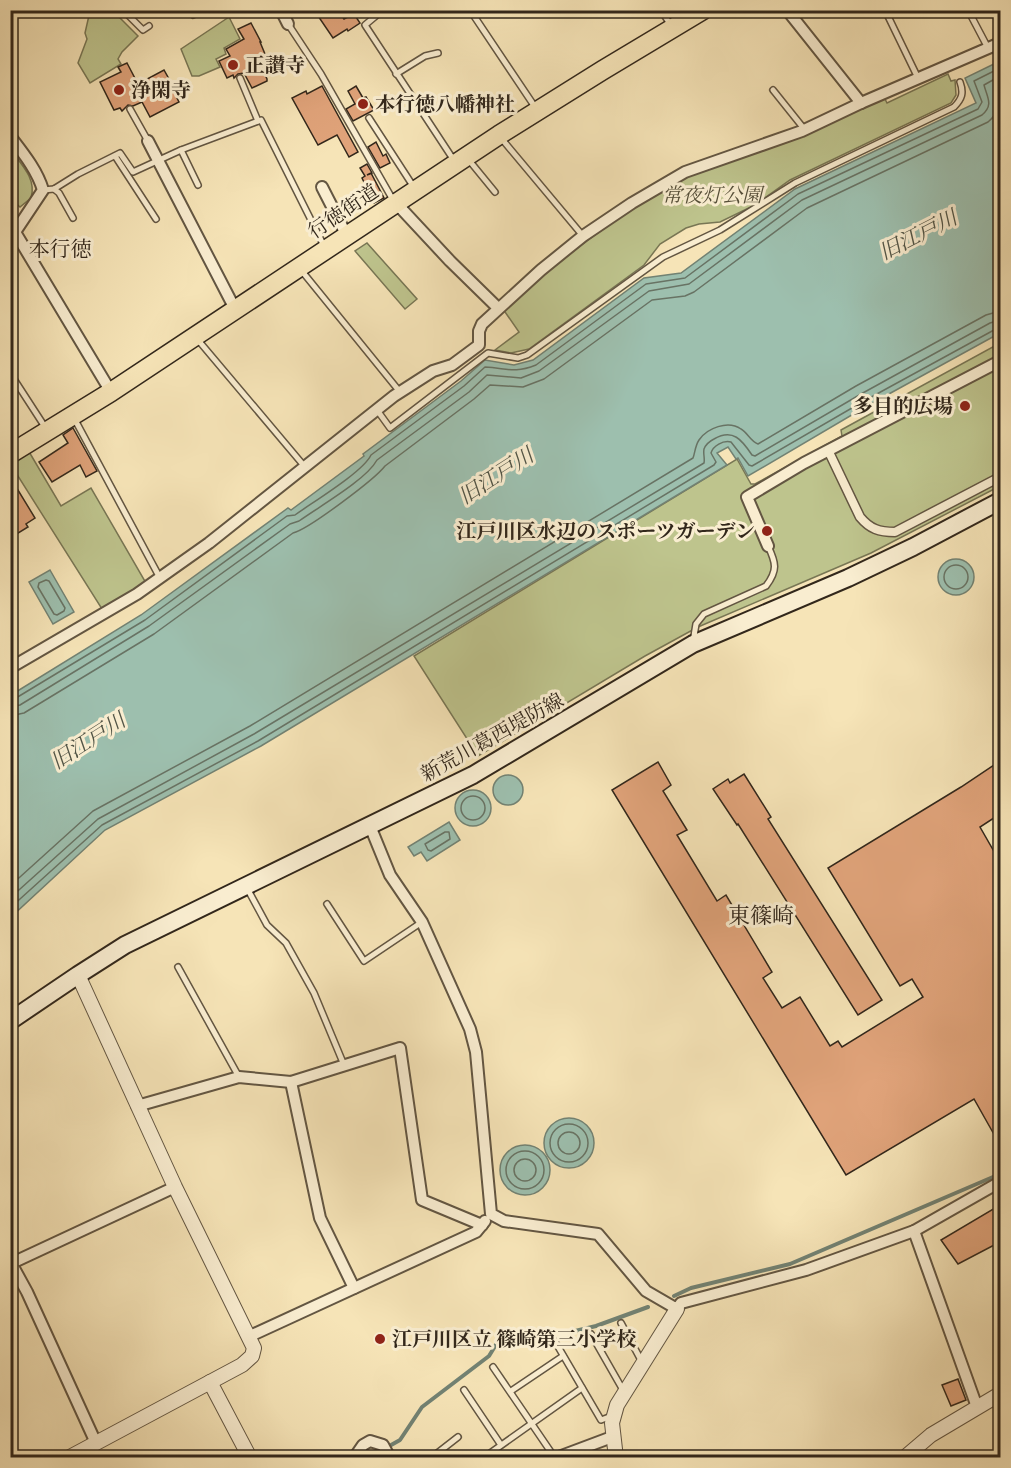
<svg xmlns="http://www.w3.org/2000/svg" width="1011" height="1468" font-family="'IM FELL French Canon','Noto Serif JP',serif">
	<style>
		.green { fill: #bec48d; stroke: #787654; stroke-width: 1.5 }
		.water { fill: #9dbfae; stroke: #728273; stroke-width: 1.5 }
		.lines { fill: none; stroke-linecap: round; stroke-linejoin: round }
		.shore { stroke: #687364; stroke-width: 1.5 }
		.stream { stroke: #728273; stroke-width: 4 }
		.building { fill: #e0a37a; stroke: #32271b; stroke-width: 1.5 }
		.service-casing { stroke: #635642; stroke-width: 8 }
		.pedestrian-casing { stroke: #635642; stroke-width: 11 }
		.minor-casing { stroke: #635642; stroke-width: 14 }
		.tertiary-casing { stroke: #635642; stroke-width: 16 }
		.secondary-casing { stroke: #32271b; stroke-width: 20 }
		.primary-casing { stroke: #32271b; stroke-width: 21 }
		.service { stroke: #f9edd0; stroke-width: 5 }
		.pedestrian { stroke: #f9edd0; stroke-width: 8 }
		.minor { stroke: #f9edd0; stroke-width: 10 }
		.tertiary { stroke: #f9edd0; stroke-width: 14 }
		.secondary { stroke: #f9edd0; stroke-width: 16 }
		.primary { stroke: #f6e4b7; stroke-width: 18 }
		.poi-dot { fill: #8f2418; stroke: #f9edd0; stroke-width: 2 }
		.labels { text-anchor: middle; stroke-width: 6; stroke-linejoin: round; paint-order: stroke }
		.poi-label { font-size: 20px; font-weight: bold; fill: #32271b; stroke: #f9edd0; text-anchor: start }
		.park-label { font-size: 20px; font-style: italic; fill: #554e38; stroke: #f9edd0 }
		.street-label { font-size: 20px; fill: #32271b; stroke: #f9edd0 }
		.water-label { font-size: 21px; font-style: italic; fill: #525547; stroke: #f9edd0 }
		.neighbourhood-label { font-size: 21px; fill: #32271b; stroke: #f9edd0 }
		.quarter-label { font-size: 22px; fill: #32271b; stroke: #f9edd0 }
	</style>
	<rect width="100%" height="100%" fill="#f6e4b7"/>
	<filter id="stains"><feTurbulence type="fractalNoise" baseFrequency=".00333" numOctaves="4"/><feColorMatrix values="0 0 0 0 .2 0 0 0 0 .09 0 0 0 0 .02 0 0 0 .5 -.17"/></filter>
	<radialGradient id="worn" r=".72"><stop offset=".6" stop-color="#630" stop-opacity="0"/><stop offset="1" stop-color="#630" stop-opacity=".3"/></radialGradient>
	<g class="green">
		<polygon points="90,11 113,11 138,36 122,52 118,59 121,64 90,83 78,63 87,39 85,33"/>
		<polygon points="229,17 240,39 224,48 226,54 216,59 220,67 199,76 192,76 181,49"/>
		<polygon points="948,74 951,81 955,80 956,95 951,103 790,180 755,205 720,222 699,224 686,228 660,244 644,265 529,349 511,353 495,350 519,332 503,309 542,274 614,221 683,177 884,97 887,103"/>
		<path d="M10,149C21,164 37,179 31,198L20,207L11,199Z"/>
		<polygon points="367,243 417,299 405,309 355,251"/>
		<polygon points="1000,343 1000,486 871,553 698,627 645,656 478,756 414,656 737,459 751,484 755,484 842,436 841,430"/>
		<polygon points="28,450 61,506 91,488 146,583 102,609 11,465 11,462"/>
	</g>
	<g class="water">
		<polygon points="1000,61 1000,333 867,406 748,476 738,458 736,459 728,447 717,453 727,465 261,746 105,830 11,917 11,695 141,615 288,508 291,510 364,456 363,454 461,381 485,360 514,365 533,360 644,278 681,273 795,189 976,103 965,78"/>
		<circle cx="956" cy="577" r="18"/>
		<polygon points="50,570 74,612 53,624 29,582"/>
		<circle cx="508" cy="790" r="15"/>
		<circle cx="473" cy="808" r="18"/>
		<polygon points="449,822 460,840 427,861 421,852 414,856 408,847"/>
		<circle cx="569" cy="1143" r="25"/>
		<circle cx="525" cy="1170" r="25"/>
	</g>
	<g class="lines">
		<g class="shore">
			<circle cx="956" cy="577" r="12"/>
			<polygon points="46,580 49,581 65,608 64,611 57,615 54,614 38,587 39,583"/>
			<path d="M10,699L16,698L145,620L287,516L295,515C313,502 363,472 371,455L464,386L485,367C507,368 513,374 536,365L646,284L685,278L798,194L978,109L982,102L974,81L1000,68"/>
			<path d="M10,707L20,705L149,626L290,524L299,521C320,506 366,480 377,460L469,392L487,375L521,378L539,371L649,291L689,284L802,200L982,115C994,105 987,97 984,85L1000,76"/>
			<path d="M10,716L24,713L154,634L293,533C309,529 375,479 385,466L474,399L490,385L523,387L544,379L652,300L685,296L694,292L807,208L988,122C999,113 1000,103 996,90L1000,86"/>
			<circle cx="473" cy="808" r="12"/>
			<polygon points="445,832 449,832 450,839 431,851 428,850 425,844"/>
			<path d="M10,886L93,811L250,726L693,458C695,453 695,446 699,440C707,428 728,420 741,429C748,433 750,441 758,444L856,386L986,315L1000,311"/>
			<path d="M10,898L98,819L254,734L704,463C705,458 703,454 704,449C706,444 710,441 714,439C733,428 742,440 752,455L755,456L861,394L990,323L1000,320"/>
			<path d="M10,908L102,825L258,741L714,465L716,462L711,453C713,446 723,440 731,442L749,465L752,466L864,401L994,330L1000,328"/>
			<circle cx="569" cy="1143" r="19"/>
			<circle cx="569" cy="1143" r="11"/>
			<circle cx="525" cy="1170" r="19"/>
			<circle cx="525" cy="1170" r="11"/>
		</g>
		<g class="stream">
			<polyline points="674,1296 691,1288 790,1264 1000,1174"/>
			<polyline points="368,1458 400,1440 422,1407 489,1356 500,1338 506,1332 571,1332 596,1326 648,1307"/>
		</g>
	</g>
	<g class="building">
		<polygon points="314,10 338,10 344,19 354,14 360,23 348,31 347,29 333,38"/>
		<polygon points="251,23 261,42 260,42 265,54 263,59 265,64 261,66 267,79 267,81 252,88 244,73 238,74 234,78 233,75 227,78 219,61 230,56 226,49 244,39 238,29"/>
		<polygon points="127,63 138,84 164,70 179,97 177,98 179,102 150,117 142,102 133,106 128,105 122,111 120,108 114,110 100,82 121,72 118,67"/>
		<polygon points="322,86 358,152 349,157 337,135 318,145 292,98 306,91 307,94"/>
		<polygon points="356,86 363,98 366,97 374,110 353,121 346,109 355,104 348,91"/>
		<polygon points="376,142 383,156 386,154 390,163 380,168 368,147"/>
		<polygon points="367,164 372,173 367,175 371,173 384,198 374,203 362,178 365,176 360,168"/>
		<polygon points="73,428 97,471 86,477 80,465 52,482 39,462 68,443 63,435"/>
		<polygon points="10,477 35,518 26,524 28,527 15,535 10,526"/>
		<polygon points="1000,761 1000,814 980,827 1000,862 1000,1145 974,1099 846,1175 612,790 658,762 671,785 663,791 687,830 677,835 717,901 726,895 772,972 763,978 782,1008 800,997 830,1046 838,1041 842,1047 923,997 912,979 900,986 828,868 961,787"/>
		<polygon points="744,774 771,817 768,819 882,1000 858,1015 738,824 737,825 713,789 728,779 730,783"/>
		<polygon points="1000,1205 1000,1242 958,1264 941,1240"/>
		<polygon points="958,1379 966,1400 951,1406 942,1385"/>
	</g>
	<g class="lines">
		<g class="service-casing">
			<g id="service">
				<polyline points="123,10 143,30 149,26"/>
				<polyline points="190,10 193,15 201,10"/>
				<polyline points="383,10 365,25 455,162"/>
				<polyline points="470,10 535,107"/>
				<polyline points="661,10 670,24"/>
				<polyline points="885,10 918,78"/>
				<polyline points="968,10 988,48"/>
				<polyline points="288,24 321,74 393,200"/>
				<polyline points="396,74 425,56 438,53"/>
				<polyline points="240,78 258,121"/>
				<polyline points="773,90 805,130"/>
				<polyline points="130,109 148,141"/>
				<polyline points="369,118 415,189"/>
				<polyline points="501,138 583,236"/>
				<polyline points="181,150 198,185"/>
				<polyline points="115,156 156,219"/>
				<polyline points="468,159 495,192"/>
				<polyline points="54,189 59,193 73,218"/>
				<polyline points="43,190 54,189 78,174 120,153 133,172 181,150 261,120 325,248"/>
				<polyline points="301,270 400,392"/>
				<polyline points="198,340 305,467"/>
				<polyline points="10,373 45,427"/>
				<path d="M377,410L390,428L488,353L518,358L527,355L663,257L720,230L795,183L954,107C962,99 964,93 960,82"/>
				<polyline points="74,418 160,578"/>
				<path d="M693,642L696,624L704,614L766,586C778,570 776,563 768,546"/>
				<polyline points="247,888 267,925 286,943 314,993 344,1065"/>
				<polyline points="327,904 364,961 422,922"/>
				<polyline points="178,967 239,1077"/>
				<polyline points="621,1323 642,1362"/>
				<polyline points="591,1334 623,1390"/>
				<polyline points="553,1338 601,1420 612,1416"/>
				<polyline points="493,1367 555,1458"/>
				<polyline points="464,1390 501,1445"/>
				<polyline points="511,1391 563,1356"/>
				<polyline points="431,1458 458,1437"/>
				<polyline points="487,1458 486,1456 582,1388"/>
			</g>
		</g>
		<g class="pedestrian-casing">
			<path id="pedestrian" d="M828,450L860,517C870,529 879,532 895,532L1000,477"/>
		</g>
		<g class="minor-casing">
			<g id="minor">
				<polyline points="281,10 288,24"/>
				<polyline points="787,10 861,103"/>
				<path d="M10,136C23,153 37,170 43,190L15,232L111,392"/>
				<polyline points="148,141 235,309"/>
				<polyline points="322,187 347,236"/>
				<polyline points="396,203 450,261 498,308"/>
				<polyline points="768,546 747,497 804,463 1000,361"/>
				<polyline points="10,668 137,594 209,543 394,396 433,371 452,365 479,345 479,331 482,324 541,270 583,236 632,203 685,172 802,131 861,103 1000,43"/>
				<polyline points="370,826 390,875 422,922 470,1029 476,1052 491,1214 504,1221 598,1234 646,1291 677,1309 681,1303 806,1270 914,1231 1000,1182"/>
				<polyline points="291,1082 320,1218 354,1288"/>
				<polyline points="137,1106 239,1077 291,1082 400,1048 422,1200 482,1225"/>
				<polyline points="914,1231 977,1407"/>
				<polyline points="10,1261 27,1292 96,1443"/>
				<polyline points="12,1263 175,1187"/>
				<polyline points="250,1336 476,1232 485,1221"/>
				<polyline points="354,1458 363,1445 370,1441 383,1445 390,1458"/>
				<polyline points="556,1458 612,1437"/>
			</g>
		</g>
		<g class="tertiary-casing">
			<g id="tertiary">
				<polyline points="210,1382 250,1458"/>
				<polyline points="68,1458 242,1365 252,1356 254,1348 175,1187 78,975"/>
				<polyline points="616,1458 612,1423 617,1405 677,1309"/>
				<polyline points="904,1458 931,1435 1000,1394"/>
			</g>
		</g>
		<g class="secondary-casing">
			<polyline id="secondary" points="10,1021 78,975 125,945 473,775 693,644 848,578 913,547 1000,501"/>
		</g>
		<g class="primary-casing">
			<polyline id="primary" points="10,454 111,392 499,135 603,70 703,10"/>
		</g>
		<use href="#service" class="service"/>
		<use href="#pedestrian" class="pedestrian"/>
		<use href="#minor" class="minor"/>
		<use href="#tertiary" class="tertiary"/>
		<use href="#secondary" class="secondary"/>
		<use href="#primary" class="primary"/>
	</g>
	<g class="poi-dot">
		<circle cx="233" cy="65" r="6"/>
		<circle cx="119" cy="90" r="6"/>
		<circle cx="363" cy="104" r="6"/>
		<circle cx="965" cy="406" r="6"/>
		<circle cx="767" cy="531" r="6"/>
		<circle cx="380" cy="1339" r="6"/>
	</g>
	<g class="labels">
		<g class="poi-label">
			<text x="245" y="72">正讃寺</text>
			<text x="131" y="97">浄閑寺</text>
			<text x="375" y="111">本行徳八幡神社</text>
			<text x="953" y="413" text-anchor="end">多目的広場</text>
			<text x="755" y="538" text-anchor="end">江戸川区水辺のスポーツガーデン</text>
			<text x="392" y="1346">江戸川区立 篠崎第三小学校</text>
		</g>
		<g class="park-label">
			<text x="712" y="202">常夜灯公園</text>
		</g>
		<g class="street-label">
			<text transform="translate(343 211) rotate(-34)" y="7">行徳街道</text>
			<text transform="translate(492 737) rotate(-29)" y="7">新荒川葛西堤防線</text>
		</g>
		<g class="water-label">
			<text transform="translate(918 235) rotate(-27)" y="7">旧江戸川</text>
			<text transform="translate(496 476) rotate(-33)" y="7">旧江戸川</text>
			<text transform="translate(88 741) rotate(-33)" y="7">旧江戸川</text>
		</g>
		<g class="neighbourhood-label">
			<text x="60" y="256">本行徳</text>
		</g>
		<g class="quarter-label">
			<text x="761" y="923">東篠崎</text>
		</g>
	</g>
	<rect width="1011" height="1468" fill="none" stroke="#f6e4b7" stroke-width="36"/>
	<rect x="12" y="12" width="987" height="1444" fill="none" stroke="#32271b" stroke-width="3"/>
	<rect x="18" y="18" width="975" height="1432" fill="none" stroke="#32271b" stroke-width="1.5"/>
	<rect width="100%" height="100%" filter="url(#stains)"/>
	<rect width="100%" height="100%" fill="url(#worn)"/>
</svg>
